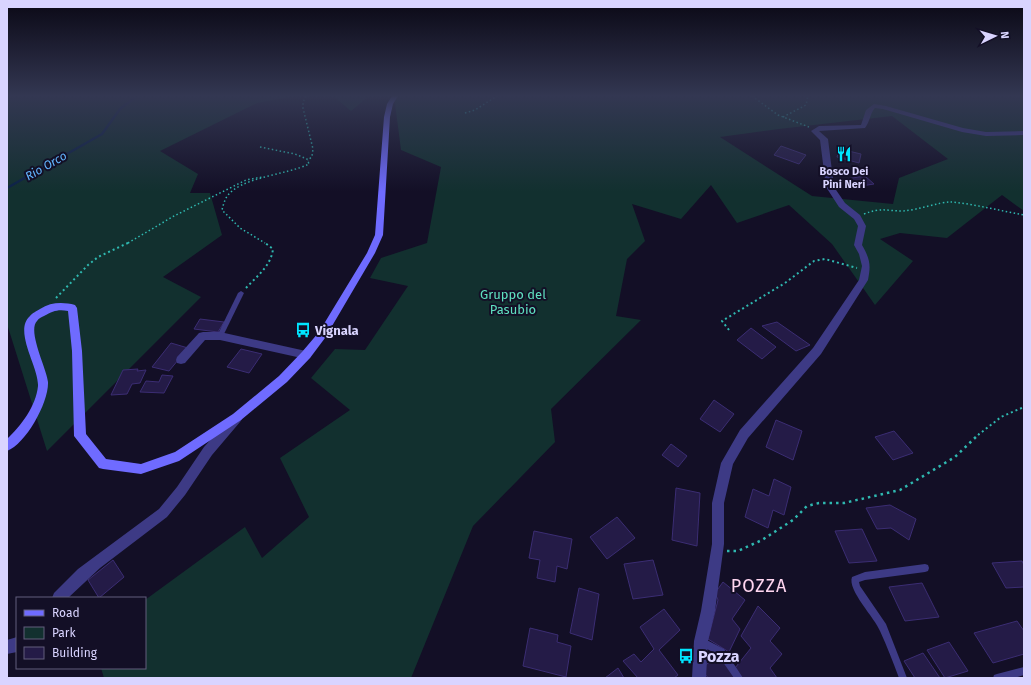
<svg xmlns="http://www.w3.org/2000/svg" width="1031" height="685" font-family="'Fira Sans',sans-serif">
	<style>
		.green { fill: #12302f; fill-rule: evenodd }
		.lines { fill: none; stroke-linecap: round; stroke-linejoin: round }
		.stream { stroke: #0c2248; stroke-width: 2.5 }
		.building { fill: #241b47; stroke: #3b2d73 }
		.path-far2 { stroke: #2fb8b0; stroke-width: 1.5; stroke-dasharray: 1.5 2.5; stroke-linecap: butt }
		.path-far1 { stroke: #2fb8b0; stroke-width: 2; stroke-dasharray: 2 3; stroke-linecap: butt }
		.path { stroke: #2fb8b0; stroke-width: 2.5; stroke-dasharray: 2.5 4; stroke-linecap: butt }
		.lane { fill: #3d3a85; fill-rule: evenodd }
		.street { fill: #3d3a85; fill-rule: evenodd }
		.secondary { fill: #6f6bff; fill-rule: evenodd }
		.labels { text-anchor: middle; stroke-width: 4; stroke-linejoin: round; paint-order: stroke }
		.far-poi-label { font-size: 11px; font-weight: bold; fill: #d9d4ff; stroke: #130f26 }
		.far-water-label { font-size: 12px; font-style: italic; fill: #62b6ff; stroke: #130f26 }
		.park-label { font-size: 13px; fill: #5fe0c0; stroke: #130f26 }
		.poi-label { font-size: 13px; font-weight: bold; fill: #d9d4ff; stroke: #130f26; text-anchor: start }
		.near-poi-label { font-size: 16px; font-weight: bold; fill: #d9d4ff; stroke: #130f26; text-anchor: start }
		.near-quarter-label { font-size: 18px; letter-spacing: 1px; fill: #ffd6f0; stroke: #130f26 }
	</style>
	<rect width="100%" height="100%" fill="#130f26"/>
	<g class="green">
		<polygon points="7,96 295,96 257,103 160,151 198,174 190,193 210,193 222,235 163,277 201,297 47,451 7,324"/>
		<polygon points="333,96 369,96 351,111"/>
		<path d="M394,96H1024V211L1002,195L947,238L900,233L880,239L913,261L875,305L832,244L789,205L737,223L711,185L681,219L632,204L645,241L627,259L616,316L641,320L551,409L555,442L473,526L411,678H104L101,668H145V600L245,527L262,558L309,517L280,458L350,410L311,378L335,349L365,350L408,286L370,278L381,258L427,243L441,167L401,150ZM892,116L948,159L899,178L893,204L812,196L720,137L779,129Z"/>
	</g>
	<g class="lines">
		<polyline class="stream" points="7,188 102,134 120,109 137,96"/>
	</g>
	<g class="building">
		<polygon points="781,146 806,155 799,164 774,155"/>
		<polygon points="840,149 861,154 859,163 837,157"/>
		<polygon points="865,176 874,184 855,187 846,179"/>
		<polygon points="200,319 224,322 218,332 194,329"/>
		<polygon points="777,322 810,345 796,351 762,326"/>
		<polygon points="751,328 776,347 762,359 737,340"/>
		<polygon points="171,343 188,348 169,371 152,367"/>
		<polygon points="241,349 262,354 249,373 227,367"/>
		<polygon points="138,369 137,371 146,370 140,383 132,384 127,394 111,395 123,370"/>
		<polygon points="162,375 173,376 164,393 140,392 146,381 159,382"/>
		<polygon points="714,400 734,414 720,432 700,419"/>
		<polygon points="776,420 802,431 793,460 766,447"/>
		<polygon points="894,431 913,453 893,460 875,437"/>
		<polygon points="671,444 687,456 678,467 662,455"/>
		<polygon points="774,479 791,487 784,515 773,510 768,528 745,517 753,489 769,496"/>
		<polygon points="676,488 700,493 697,546 672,540"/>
		<polygon points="890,505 916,519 909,540 891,528 877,529 866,508"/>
		<polygon points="617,517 635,538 607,559 590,537"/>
		<polygon points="862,529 877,561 849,563 835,531"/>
		<polygon points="534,531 572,539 567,569 557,566 555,582 537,578 540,560 529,558"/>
		<polygon points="113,560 124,577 99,598 88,580"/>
		<polygon points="653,560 663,595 633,599 624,564"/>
		<polygon points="1022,561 1024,565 1024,587 1006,588 992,563"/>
		<polygon points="723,582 745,600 732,619 740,629 729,652 708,639 718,600 715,593"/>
		<polygon points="922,583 939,617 905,621 889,587"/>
		<polygon points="579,588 599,594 592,640 570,633"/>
		<polygon points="758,606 780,628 770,641 782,654 770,668 777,678 742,678 735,668 751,648 741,636"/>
		<polygon points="664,609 680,630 659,650 678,675 674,678 638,678 623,661 634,654 641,662 654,649 640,627"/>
		<polygon points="1017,621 1024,631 1024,654 993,663 974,633"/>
		<polygon points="530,628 558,635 557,642 571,646 566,677 523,666"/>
		<polygon points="949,642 968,671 945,678 927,650"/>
		<polygon points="923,653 940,678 915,678 904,661"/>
		<polygon points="720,655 736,678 708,678 701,668"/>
		<polygon points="618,668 624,678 605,678"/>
	</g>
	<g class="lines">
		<g class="path-far2">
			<polyline points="306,96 303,102 303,108 313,149 312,156 308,161"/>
			<polyline points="752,96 778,115 809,127"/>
			<polyline points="465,113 475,110 497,96"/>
			<polyline points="783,117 806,105 808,96"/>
			<path d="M260,147L295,154L307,159L309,164C287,175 238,177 226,198C224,202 223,206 222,210L240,228L265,243"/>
			<path d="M864,214C882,207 886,211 903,211C918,210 939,202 951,202C975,204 1001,211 1024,215"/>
			<polyline points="128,243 174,216 246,180 262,177"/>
		</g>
		<g class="path-far1">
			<path d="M246,288C257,276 271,266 273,249L264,242"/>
			<polyline points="56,298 88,265 98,257 130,242"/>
			<polyline points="729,330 722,321 785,283 814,261 825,259 857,268"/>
			<polyline points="978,435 1001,417 1024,407"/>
		</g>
		<polyline class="path" points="727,551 738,551 762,540 793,520 807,506 819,503 844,503 900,490 955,457 979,434"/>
		<g class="lane">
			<polygon points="241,291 244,293 223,336 222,338 218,338 217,336 238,293"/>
			<path d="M925,564L928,565L929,568L928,571L925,572L865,580L859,582L860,586L886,624L907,678H899C893,662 887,646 880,631C875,618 847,590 852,577L865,572Z"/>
			<polygon points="701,637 724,649 743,678 734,678 718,655 698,644 697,641 698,638"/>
			<polygon points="1024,667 1024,675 1014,678 993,678 994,675 997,674"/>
		</g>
		<g class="street">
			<path d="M874,104L886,106L963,128L986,132L1024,131V135L986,136L962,132L883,109L875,108C870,113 870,122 865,128L819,131L828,139L834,187L845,203L860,215L866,226L862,245C870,259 871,265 868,280L821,354L748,438L733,464L724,503V544L715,611L708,641L706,678H692L694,641L701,611L712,544V503L721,463L740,430L813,348L859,280L862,266L859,254L854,245L858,226L854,219L839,207L826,187L820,140L811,131L819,126L861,125L866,110Z"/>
			<polygon points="203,332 220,332 306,351 310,352 311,355 310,358 306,359 220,340 205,340 185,363 181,364 177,363 176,360 177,357 199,333"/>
			<polygon points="236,414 240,416 242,419 240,422 212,455 185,495 167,517 100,568 68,598 52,598 54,593 78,569 159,509 177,487 204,447 232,416"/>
			<polygon points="17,637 17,652 7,654 7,640"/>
		</g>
		<path class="secondary" d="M392,96H398L393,104L390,117L383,235L375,253L325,338L310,358L287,382L241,420L179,461L141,474L103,469L99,468L74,436L72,351L68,311C58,309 53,311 44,316C42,317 39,318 37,321C27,331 47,369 48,382C49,402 26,444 7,451V439C21,426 36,406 38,386C39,367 13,331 30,316C32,313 37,311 40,309C51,302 63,302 75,305L77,308L82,351L86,434L106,459L141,464L175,452L233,414L279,376L302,352L319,332L367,253L375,235L384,117L387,104Z"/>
	</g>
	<linearGradient id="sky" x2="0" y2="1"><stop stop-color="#0a0815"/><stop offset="0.5" stop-color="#333752"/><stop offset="1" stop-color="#333752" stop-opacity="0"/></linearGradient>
	<rect width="1031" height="192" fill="url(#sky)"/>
	<defs>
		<g id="restaurant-bare" transform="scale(1.2)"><path d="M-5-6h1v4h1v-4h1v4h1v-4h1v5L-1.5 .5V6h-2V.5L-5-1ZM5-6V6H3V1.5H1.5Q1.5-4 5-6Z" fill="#00e5ff" stroke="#130f26" stroke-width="2.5" paint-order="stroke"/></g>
		<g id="bus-bare" transform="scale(1.2)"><path d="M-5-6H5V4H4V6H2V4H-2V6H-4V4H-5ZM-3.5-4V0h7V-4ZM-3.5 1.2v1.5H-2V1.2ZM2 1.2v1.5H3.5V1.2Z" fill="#00e5ff" stroke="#130f26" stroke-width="2.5" paint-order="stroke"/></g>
	</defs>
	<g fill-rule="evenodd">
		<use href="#restaurant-bare" x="844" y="154"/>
		<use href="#bus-bare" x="303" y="330"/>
		<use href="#bus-bare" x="686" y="656"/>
	</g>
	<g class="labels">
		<g class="far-poi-label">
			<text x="844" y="175">Bosco Dei<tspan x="844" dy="13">Pini Neri</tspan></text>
		</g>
		<g class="far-water-label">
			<text transform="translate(46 166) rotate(-30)" y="4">Rio Orco</text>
		</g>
		<g class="park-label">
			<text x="513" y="299">Gruppo del<tspan x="513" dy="15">Pasubio</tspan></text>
		</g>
		<g class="poi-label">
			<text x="315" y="335">Vignala</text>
		</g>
		<g class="near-poi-label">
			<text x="698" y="662">Pozza</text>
		</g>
		<g class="near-quarter-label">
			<text x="759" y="592">POZZA</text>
		</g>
	</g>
	<rect width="1031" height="685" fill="none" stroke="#d9d4ff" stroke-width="16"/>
	<rect x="16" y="597" width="130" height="72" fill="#130f26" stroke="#625e7d"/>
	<rect x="24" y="610" width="20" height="6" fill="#6f6bff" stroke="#625e7d"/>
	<text x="52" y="617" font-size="12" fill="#d9d4ff">Road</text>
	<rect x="24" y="627" width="20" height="12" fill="#12302f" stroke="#625e7d"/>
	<text x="52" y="637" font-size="12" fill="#d9d4ff">Park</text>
	<rect x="24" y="647" width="20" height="12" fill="#241b47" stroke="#625e7d"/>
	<text x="52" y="657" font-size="12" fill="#d9d4ff">Building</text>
	<g transform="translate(995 36) rotate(85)" stroke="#130f26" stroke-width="3" paint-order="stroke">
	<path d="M0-3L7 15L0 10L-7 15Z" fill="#d9d4ff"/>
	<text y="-6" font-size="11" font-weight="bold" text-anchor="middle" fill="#d9d4ff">N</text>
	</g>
</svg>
